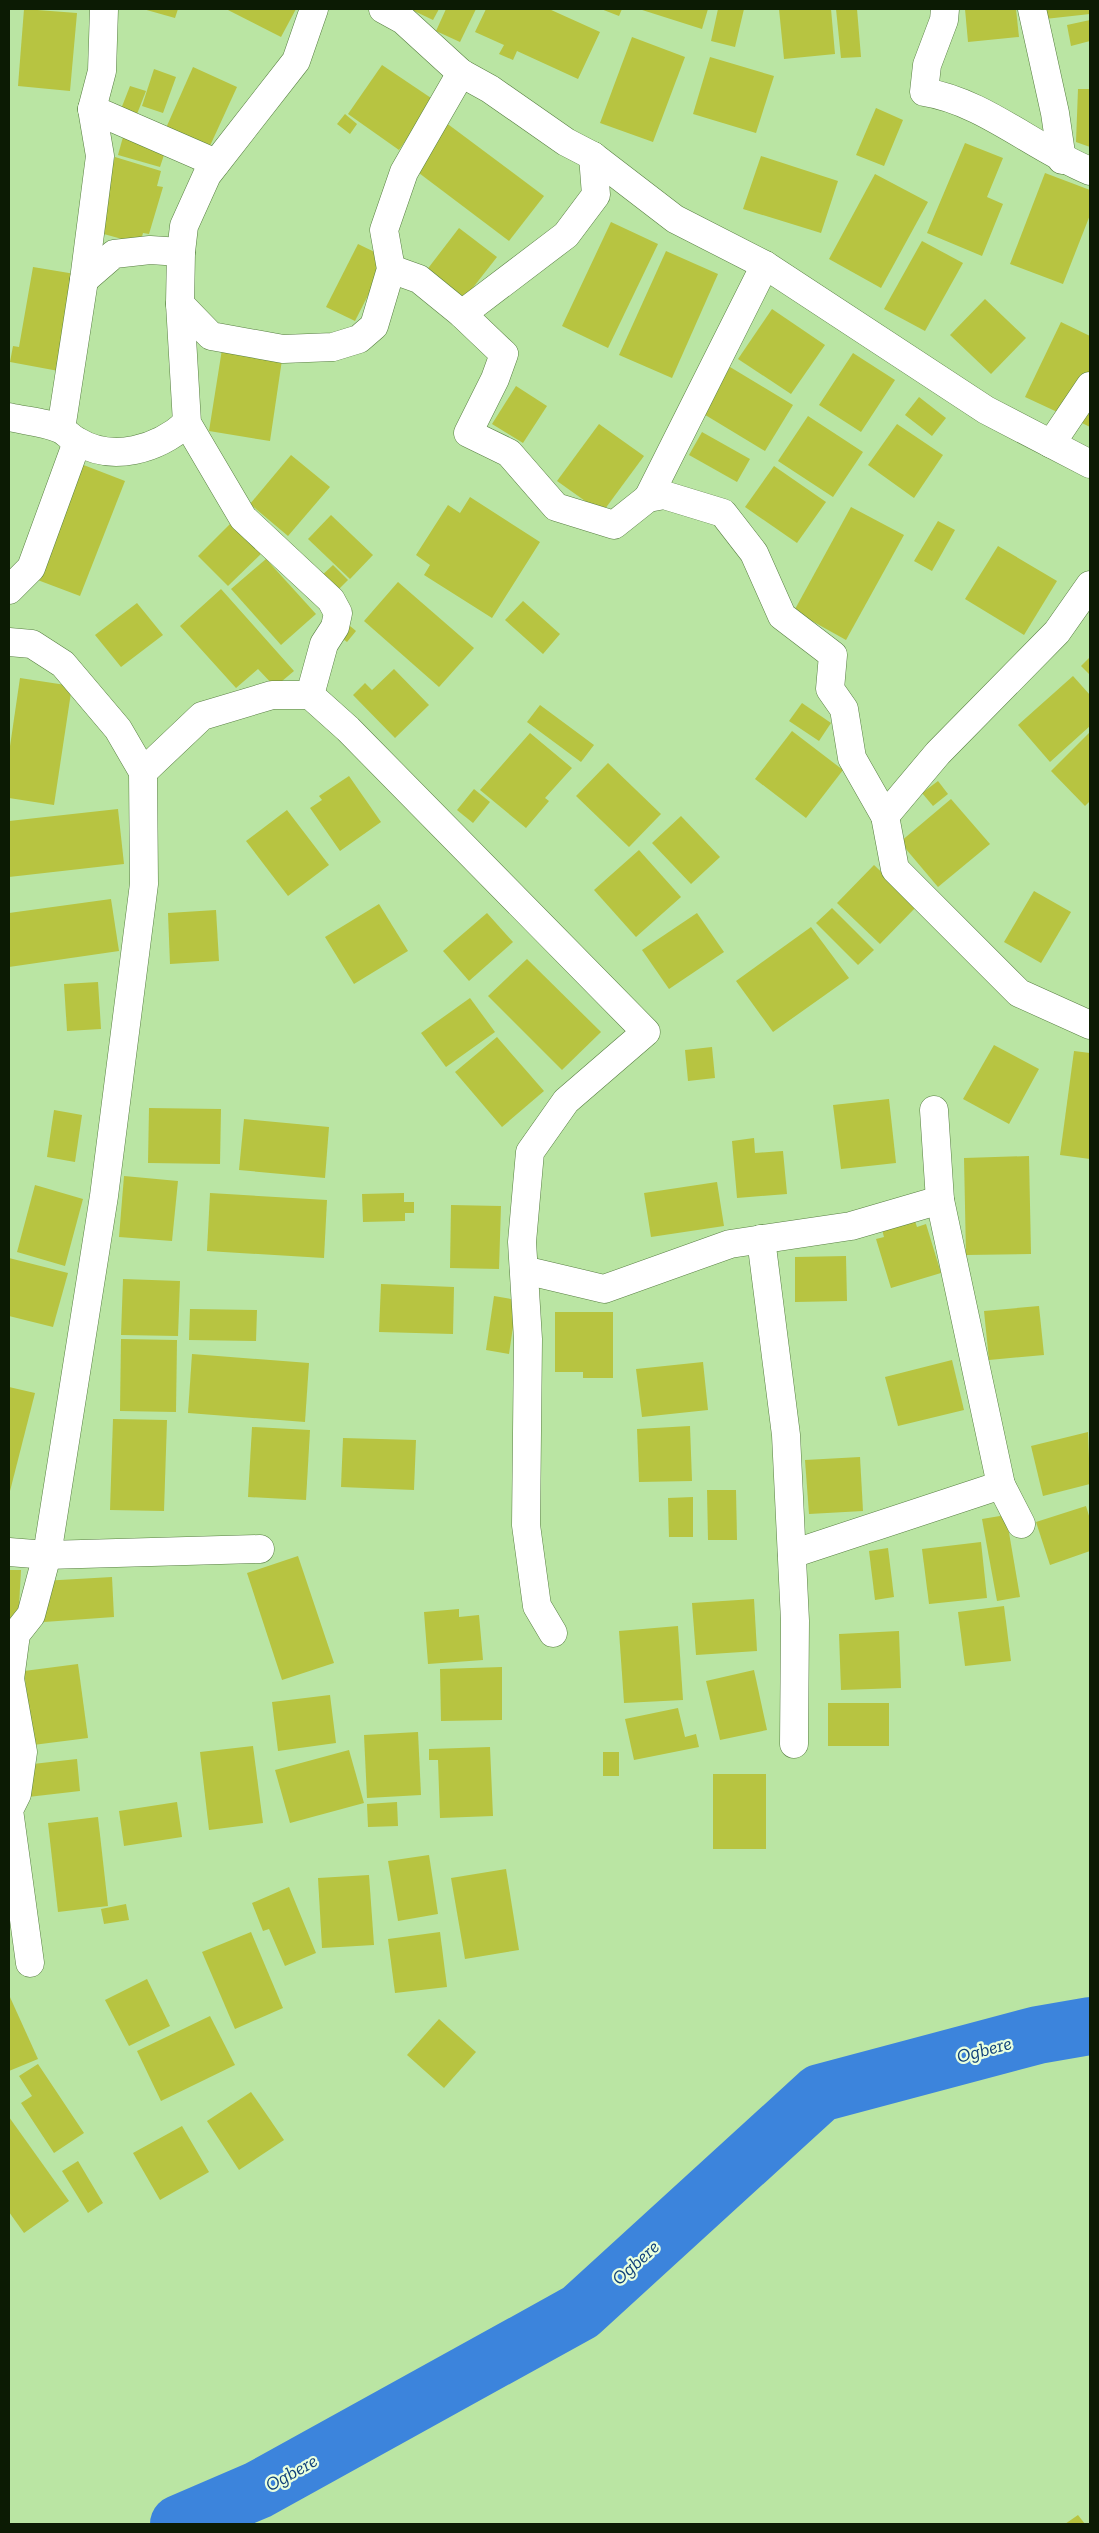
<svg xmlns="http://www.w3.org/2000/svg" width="1099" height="2533" font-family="'Zilla Slab',serif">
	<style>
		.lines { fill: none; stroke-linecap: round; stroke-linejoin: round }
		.river { stroke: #3c84dc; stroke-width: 58 }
		.building { fill: #b7c441 }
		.street-casing { stroke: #587f42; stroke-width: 29 }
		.street { stroke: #fff; stroke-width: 28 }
		.labels { text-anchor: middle; stroke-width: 4.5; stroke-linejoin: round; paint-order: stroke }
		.water-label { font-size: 19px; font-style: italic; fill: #10417a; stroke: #e9ffde }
	</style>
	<rect width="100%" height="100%" fill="#bae5a3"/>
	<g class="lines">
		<polyline class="river" points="179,2524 258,2490 580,2312 820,2093 1038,2035 1090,2026"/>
	</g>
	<g class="building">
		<polygon points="24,9 77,13 70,91 18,86"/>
		<polygon points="143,9 178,9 175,18"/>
		<polygon points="226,9 296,9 281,37"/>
		<polygon points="410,9 439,9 433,20"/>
		<polygon points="446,9 476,9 460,42 436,31"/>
		<polygon points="486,9 549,9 600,32 578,79 517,51 513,60 499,54 504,45 475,32"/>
		<polygon points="601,9 622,9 619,16"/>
		<polygon points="639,9 708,9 702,29"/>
		<polygon points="718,9 744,9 735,47 711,41"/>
		<polygon points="779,9 831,9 835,54 784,59"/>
		<polygon points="836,9 857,9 861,57 841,58"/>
		<polygon points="965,9 1016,9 1019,37 968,42"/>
		<polygon points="1044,9 1090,9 1090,14 1045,19"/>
		<polygon points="1090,20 1090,41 1071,46 1067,25"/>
		<polygon points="632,37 685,57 653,142 600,123"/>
		<polygon points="710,57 774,76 756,133 693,114"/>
		<polygon points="382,65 434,100 399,150 348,114"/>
		<polygon points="193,67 237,87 209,148 166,128"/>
		<polygon points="154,69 176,77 163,113 142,106"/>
		<polygon points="130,86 146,91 137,114 121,109"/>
		<polygon points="1078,89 1090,89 1090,147 1076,142"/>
		<polygon points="876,108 903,120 884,166 856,155"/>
		<polygon points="345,114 357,124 350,134 337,124"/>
		<polygon points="445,122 544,196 509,241 411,167"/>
		<polygon points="123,137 166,149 160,167 118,155"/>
		<polygon points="965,143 1003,158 987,197 1003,204 982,256 927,233"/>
		<polygon points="761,156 838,181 821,233 743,209"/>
		<polygon points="115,157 161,171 157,186 163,187 149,234 143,233 140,244 93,231"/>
		<polygon points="1045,173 1090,190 1090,215 1063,284 1010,264"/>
		<polygon points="875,174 928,202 881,288 829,259"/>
		<polygon points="611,222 658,244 608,348 562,326"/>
		<polygon points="459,228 497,257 464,299 426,271"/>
		<polygon points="922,241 963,263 925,331 884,309"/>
		<polygon points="358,244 387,258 355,321 326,307"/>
		<polygon points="666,251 718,274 672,378 619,355"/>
		<polygon points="33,267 81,275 64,372 10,362 13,346 19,347"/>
		<polygon points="985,299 1026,338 991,374 950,335"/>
		<polygon points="772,309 825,345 791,394 738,359"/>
		<polygon points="1061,322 1090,336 1090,370 1068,417 1025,397"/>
		<polygon points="223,343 283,353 270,441 209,431"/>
		<polygon points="853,353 895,380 861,432 819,405"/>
		<polygon points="730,367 793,405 765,451 702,413"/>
		<polygon points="516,386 547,406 523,443 492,424"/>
		<polygon points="919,397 946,418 932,436 905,415"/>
		<polygon points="1090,401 1090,427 1080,422"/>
		<polygon points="808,416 863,452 833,497 778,461"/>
		<polygon points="599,424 644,456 602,513 557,481"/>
		<polygon points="897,424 943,455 914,498 868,465"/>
		<polygon points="702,432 750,459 737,482 689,455"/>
		<polygon points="291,455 330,487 288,536 250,504"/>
		<polygon points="81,464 125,481 80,596 35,579"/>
		<polygon points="774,466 826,502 797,543 745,507"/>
		<polygon points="470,497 540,542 492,618 424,575 430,565 416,555 448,505 460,513"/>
		<polygon points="851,507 904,535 846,640 794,611"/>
		<polygon points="239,515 269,546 228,586 198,556"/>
		<polygon points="331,515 373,555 350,579 308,539"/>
		<polygon points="938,521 955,530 932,571 914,561"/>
		<polygon points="998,546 1057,581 1024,635 965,599"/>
		<polygon points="266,559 316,614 281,645 231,589"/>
		<polygon points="333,565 348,580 334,594 319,578"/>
		<polygon points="398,582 474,648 439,687 364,621"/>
		<polygon points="221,589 294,671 275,687 258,669 236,688 180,626"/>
		<polygon points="523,601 560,634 543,654 505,620"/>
		<polygon points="137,603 163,635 121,667 95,635"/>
		<polygon points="343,620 356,631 347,642 334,632"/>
		<polygon points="1090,657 1090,675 1081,666"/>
		<polygon points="394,669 429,705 395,738 353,695 365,683 372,690"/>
		<polygon points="1073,676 1090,695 1090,726 1050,762 1018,725"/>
		<polygon points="20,678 72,686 54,805 9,798 9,753"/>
		<polygon points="802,703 831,723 819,741 789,721"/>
		<polygon points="540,705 594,745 581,762 527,722"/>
		<polygon points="792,731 843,770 806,818 755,779"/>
		<polygon points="1090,732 1090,801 1085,806 1051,771"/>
		<polygon points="530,733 572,768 545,798 549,801 526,828 480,790"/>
		<polygon points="608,763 661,814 629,847 576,796"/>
		<polygon points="349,776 381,822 340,851 310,808 322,800 319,796"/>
		<polygon points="938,781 948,794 933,806 922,793"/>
		<polygon points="474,789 490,802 473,823 457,810"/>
		<polygon points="951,799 990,844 938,887 900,842"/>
		<polygon points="118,809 124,864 9,877 9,821"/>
		<polygon points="287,810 329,865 288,896 246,841"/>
		<polygon points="681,816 720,857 691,884 652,843"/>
		<polygon points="639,850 681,897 636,937 594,890"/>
		<polygon points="874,865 917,906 880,944 837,903"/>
		<polygon points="1034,891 1071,912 1041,963 1004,942"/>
		<polygon points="111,899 119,951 9,967 9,913"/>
		<polygon points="379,904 408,951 354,984 325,937"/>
		<polygon points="832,908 874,950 858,965 816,923"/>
		<polygon points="216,910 219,961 170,964 168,913"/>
		<polygon points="487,913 513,942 469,981 443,951"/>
		<polygon points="697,913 724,952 669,989 642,950"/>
		<polygon points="811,927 849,978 773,1032 736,981"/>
		<polygon points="527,959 601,1032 562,1070 488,996"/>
		<polygon points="98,982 101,1029 67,1031 64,984"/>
		<polygon points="470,998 495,1032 446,1067 421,1033"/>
		<polygon points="497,1037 544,1091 502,1127 455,1072"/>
		<polygon points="994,1045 1039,1069 1009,1124 963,1099"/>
		<polygon points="712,1047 715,1078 688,1081 685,1050"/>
		<polygon points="1074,1051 1090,1053 1090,1159 1060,1155"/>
		<polygon points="889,1099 896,1163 841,1169 833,1105"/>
		<polygon points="149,1108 221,1109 220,1164 148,1163"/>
		<polygon points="54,1110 82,1115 75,1162 47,1157"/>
		<polygon points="244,1119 329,1127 325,1178 239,1170"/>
		<polygon points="754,1138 755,1153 783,1151 787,1194 737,1198 732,1141"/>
		<polygon points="1029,1156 1031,1254 966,1255 964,1158"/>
		<polygon points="124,1176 178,1181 172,1241 119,1237"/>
		<polygon points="717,1182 724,1226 651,1237 644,1193"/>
		<polygon points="35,1185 83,1199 65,1266 17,1252"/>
		<polygon points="210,1193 327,1200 324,1258 207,1251"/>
		<polygon points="404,1193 404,1202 414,1202 414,1213 405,1213 405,1221 363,1222 362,1194"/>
		<polygon points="451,1205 501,1206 499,1269 450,1268"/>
		<polygon points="912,1212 917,1227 926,1224 941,1273 891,1288 876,1239 884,1237 880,1222"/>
		<polygon points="846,1256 847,1301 795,1302 795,1257"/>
		<polygon points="9,1258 68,1273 53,1327 9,1316"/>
		<polygon points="123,1279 180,1281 178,1336 121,1335"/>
		<polygon points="381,1284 454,1287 453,1334 379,1332"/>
		<polygon points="494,1296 517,1300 509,1354 486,1350"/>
		<polygon points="1039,1306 1044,1355 989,1360 984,1311"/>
		<polygon points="190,1309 257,1310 256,1341 189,1340"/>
		<polygon points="555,1312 613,1312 613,1378 583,1378 583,1372 555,1372"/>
		<polygon points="121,1339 177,1340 176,1412 120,1411"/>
		<polygon points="192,1354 309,1363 305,1422 188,1413"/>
		<polygon points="952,1360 964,1410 898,1426 885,1377"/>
		<polygon points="703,1362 708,1410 642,1417 636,1369"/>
		<polygon points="9,1387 35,1393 9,1495"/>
		<polygon points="113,1419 167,1420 164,1511 110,1510"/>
		<polygon points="690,1426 692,1481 639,1482 637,1429"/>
		<polygon points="252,1427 310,1430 306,1500 248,1497"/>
		<polygon points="1088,1432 1090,1484 1043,1496 1031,1446"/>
		<polygon points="343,1438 416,1440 414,1490 341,1487"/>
		<polygon points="860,1457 863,1511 809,1514 805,1460"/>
		<polygon points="707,1490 736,1490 737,1540 708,1540"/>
		<polygon points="693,1497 693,1537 669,1537 668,1498"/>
		<polygon points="1086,1506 1090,1519 1090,1551 1050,1565 1036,1522"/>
		<polygon points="1006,1515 1020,1597 997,1601 982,1519"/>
		<polygon points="981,1542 987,1598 929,1604 922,1549"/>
		<polygon points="888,1548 894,1597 875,1600 869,1551"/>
		<polygon points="298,1556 334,1663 282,1680 247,1573"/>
		<polygon points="9,1570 21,1570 18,1624 9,1623"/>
		<polygon points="112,1577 114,1617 44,1622 42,1581"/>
		<polygon points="754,1599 757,1651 696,1655 692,1603"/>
		<polygon points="1004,1606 1011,1661 965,1666 958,1612"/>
		<polygon points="459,1609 459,1617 479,1615 483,1660 428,1664 424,1612"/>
		<polygon points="678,1626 683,1700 624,1703 619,1631"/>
		<polygon points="899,1631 901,1688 841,1690 839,1634"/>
		<polygon points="78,1664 88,1738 33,1745 24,1671"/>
		<polygon points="502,1667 502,1720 441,1721 440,1669"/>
		<polygon points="754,1670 767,1730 720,1740 706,1681"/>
		<polygon points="330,1695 336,1743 278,1751 272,1702"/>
		<rect x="828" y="1703" width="61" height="43"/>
		<polygon points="678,1708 685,1737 696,1734 699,1747 634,1760 625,1719"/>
		<polygon points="418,1732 421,1795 367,1798 364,1735"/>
		<polygon points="253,1746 263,1823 209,1830 200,1752"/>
		<polygon points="490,1747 493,1816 440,1818 438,1760 429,1760 429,1749"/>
		<polygon points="349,1750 364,1803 290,1823 275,1770"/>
		<rect x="603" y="1752" width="16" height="24"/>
		<polygon points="77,1759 80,1791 28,1797 24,1765"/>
		<rect x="713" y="1774" width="53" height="75"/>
		<polygon points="177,1802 182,1837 124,1846 119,1811"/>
		<polygon points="397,1802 398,1826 368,1827 367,1804"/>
		<polygon points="98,1817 108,1906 58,1912 48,1823"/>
		<polygon points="429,1855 438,1914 398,1921 388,1861"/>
		<polygon points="506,1869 519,1950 465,1959 451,1878"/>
		<polygon points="369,1875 374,1945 322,1948 318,1878"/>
		<polygon points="289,1887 316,1953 285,1966 269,1929 263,1931 252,1903"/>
		<polygon points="126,1904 129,1920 104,1924 101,1909"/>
		<polygon points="251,1932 283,2008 235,2029 202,1952"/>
		<polygon points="440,1932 447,1987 395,1993 388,1939"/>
		<polygon points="147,1979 170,2026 129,2046 105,2000"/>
		<polygon points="9,1995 38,2059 9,2071"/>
		<polygon points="210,2016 235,2065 161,2101 137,2051"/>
		<polygon points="439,2019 476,2052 444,2088 407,2055"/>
		<polygon points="38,2064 84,2133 54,2153 21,2103 32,2096 19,2076"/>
		<polygon points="251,2092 284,2140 239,2170 207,2121"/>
		<polygon points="9,2117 69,2201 24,2233 9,2212"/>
		<polygon points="182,2126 209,2172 160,2200 133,2153"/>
		<polygon points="78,2161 103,2203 88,2213 62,2171"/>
		<polygon points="1078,2515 1085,2524 1065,2524"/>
	</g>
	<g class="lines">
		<g class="street-casing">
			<g id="street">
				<polyline points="383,9 403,20 461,73 490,89 566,142 593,156 675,219 765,265 986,410 1090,464"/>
				<path d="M945,9L944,20L927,65L924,92C983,101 1035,149 1090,171"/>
				<polyline points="1032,9 1055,113 1062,160"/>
				<polyline points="92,109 216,163"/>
				<polyline points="391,269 419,279 462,314 504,354 495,379 468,433 509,453 556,507 614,525 648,498 664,495 723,513 754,553 782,616 833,655 830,689 844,709 852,758 885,816 895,869 1019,993 1090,1025"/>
				<polyline points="84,280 114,254 150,250 181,252"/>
				<polyline points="180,304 211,336 283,349 333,347 359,339 374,326 391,269 384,230 404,172 461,73"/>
				<polyline points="462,314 566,235 596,195 593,156"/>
				<path d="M9,417C25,421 47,422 62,430C67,433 71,438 77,441C113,463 158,449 187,423"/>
				<polyline points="61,429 84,280 100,156 92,109 102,71 104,9"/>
				<polyline points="1051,444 1090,386"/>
				<polyline points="648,498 765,265"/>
				<polyline points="9,590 31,568 77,442"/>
				<polyline points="9,642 32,644 63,664 118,729 143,772 144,884 104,1196 47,1555 31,1615 16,1634 10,1679 23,1752 17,1794 9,1810 30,1963"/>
				<polyline points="310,695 324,644 335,627 338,613 331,600 243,518 187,423 180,304 181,252 184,226 207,175 296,61 314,9"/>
				<polyline points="143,772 202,716 272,695 310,695 348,729 646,1032 566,1101 530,1152 522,1242 528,1339 526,1525 537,1606 553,1633"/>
				<polyline points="885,816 938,753 1057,632 1090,585"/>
				<polyline points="934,1110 940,1200 1001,1485 1021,1524"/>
				<polyline points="761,1239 786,1435 795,1621 794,1744"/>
				<polyline points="524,1270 604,1289 730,1244 851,1226 940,1200"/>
				<polyline points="9,1552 47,1555 260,1549"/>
				<polyline points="792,1554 1001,1485"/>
			</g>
		</g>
		<use href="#street" class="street"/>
	</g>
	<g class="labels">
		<g class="water-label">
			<text transform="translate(984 2049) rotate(-15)" y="7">Ogbere</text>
			<text transform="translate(635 2262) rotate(-42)" y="7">Ogbere</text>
			<text transform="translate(291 2472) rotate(-29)" y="7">Ogbere</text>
		</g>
	</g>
	<rect width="1099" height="2533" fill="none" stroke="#0c1b04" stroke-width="20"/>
</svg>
